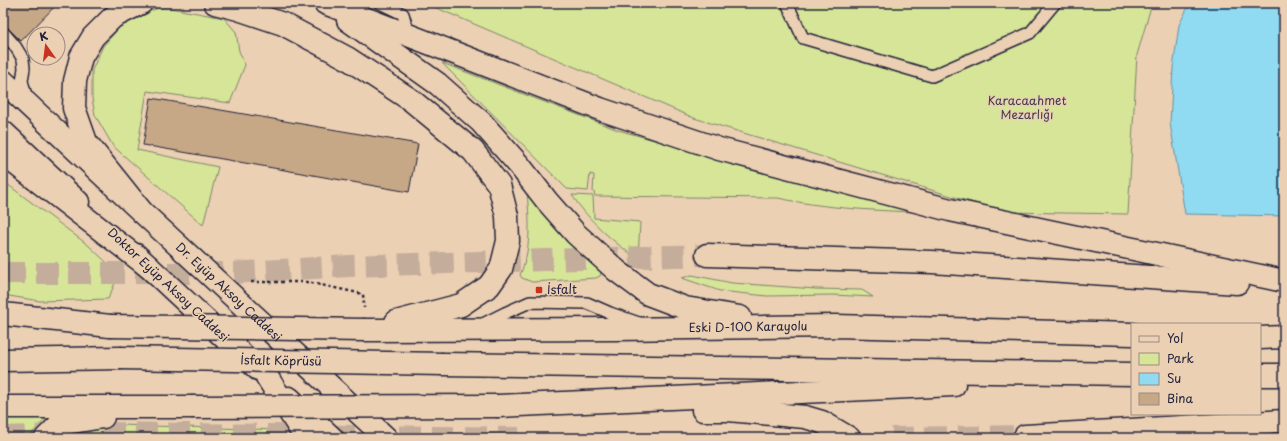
<svg xmlns="http://www.w3.org/2000/svg" width="1287" height="441" font-family="'Playpen Sans',sans-serif">
	<style>
		.green { fill: #d6e598; stroke: #7c846a }
		.water { fill: #90dbf1; stroke: #6491a8 }
		.building { fill: #c6a887; stroke: #22223b }
		.lines { fill: none; stroke-linecap: round; stroke-linejoin: round }
		.highway-tunnel { stroke: #c4ad9b; stroke-width: 22; stroke-dasharray: 22 11; stroke-linecap: butt }
		.lane-casing { stroke: #22223b; stroke-width: 14 }
		.primary-casing { stroke: #22223b; stroke-width: 25 }
		.highway-casing { stroke: #22223b; stroke-width: 25 }
		.path { stroke: #22223b; stroke-width: 2.5; stroke-dasharray: 3 3; stroke-linecap: butt }
		.lane { stroke: #ecd0b3; stroke-width: 11 }
		.primary { stroke: #ecd0b3; stroke-width: 22 }
		.highway { stroke: #ecd0b3; stroke-width: 22 }
		.highway-bridge-casing { stroke: #22223b; stroke-width: 25; stroke-linecap: butt }
		.highway-bridge { stroke: #ecd0b3; stroke-width: 22 }
		.poi-dot { fill: #c8321e; stroke: #ecd0b3; stroke-width: 1.5 }
		.labels { text-anchor: middle; stroke-width: 3; stroke-linejoin: round; paint-order: stroke }
		.park-label { font-size: 12px; fill: #3d3f49; stroke: #ecd0b3 }
		.street-label { font-size: 12px; fill: #22223b; stroke: #ecd0b3 }
		.poi-label { font-size: 12px; fill: #22223b; stroke: #ecd0b3; text-anchor: start }
	</style>
	<rect width="100%" height="100%" fill="#ecd0b3"/>
	<filter id="ink" filterUnits="userSpaceOnUse"><feTurbulence type="fractalNoise" baseFrequency=".025" numOctaves="2"/><feDisplacementMap in="SourceGraphic" scale="8" xChannelSelector="R" yChannelSelector="G"/><feConvolveMatrix kernelMatrix="1 2 1 2 8 2 1 2 1" color-interpolation-filters="sRGB"/></filter>
	<g filter="url(#ink)">
		<g class="green">
			<polygon points="425,3 1152,3 1137,55 1128,214 1004,212 694,118"/>
			<polygon points="159,8 170,8 224,18 236,32 239,51 245,65 230,103 147,91 137,150 218,167 203,225 113,146 95,115 92,98 92,70 103,46 120,27 131,17"/>
			<path d="M442,63L618,130L913,212C868,210 822,208 778,198L595,196L594,192H593L594,175L590,174L588,191L567,189Z"/>
			<polygon points="3,181 88,245 119,274 108,299 40,301 3,295"/>
			<path d="M526,182L598,267L601,273L600,276L596,278L532,282L522,278L520,275C533,247 529,213 526,182Z"/>
			<path d="M572,195L593,196L594,218L640,222L638,259C613,242 588,220 572,195Z"/>
			<polygon points="692,275 732,283 816,289 862,290 873,297 833,295 767,296 720,291 682,278"/>
			<path d="M55,413C44,420 36,427 29,438H3V414Z"/>
			<path d="M119,425L281,430L289,438H66C80,426 102,426 119,425Z"/>
			<polygon points="511,433 506,438 420,438 417,435"/>
		</g>
		<polygon class="water" points="1190,3 1284,3 1284,216 1185,214 1170,123 1173,68 1179,25"/>
		<g class="building">
			<polygon points="3,3 58,3 21,41 3,23"/>
			<polygon points="151,98 418,144 409,192 143,145"/>
		</g>
		<g class="lines">
			<g class="highway-tunnel">
				<polyline points="3,273 230,273 349,266 707,255"/>
				<polyline points="3,437 105,433 519,438"/>
				<polyline points="892,438 1025,436"/>
			</g>
			<g class="lane-casing">
				<g id="lane">
					<polyline points="380,3 403,14 409,35"/>
					<polyline points="787,3 803,38 932,76 1030,33 1055,3"/>
					<polyline points="3,32 15,46 23,59 24,68 22,81 27,99"/>
					<polyline points="481,325 505,313 530,302 587,303 610,313 639,323"/>
				</g>
			</g>
			<g class="primary-casing">
				<g id="primary">
					<path id="s1" d="M3,81L142,212L386,438"/>
					<polyline points="3,132 78,202"/>
					<polyline points="136,255 258,369"/>
					<polyline points="289,398 332,438"/>
				</g>
			</g>
			<g class="highway-casing">
				<g id="highway">
					<polyline points="141,3 113,17 93,37 81,57 75,81 74,108 86,142 142,212"/>
					<polyline points="215,3 238,9 283,24 347,58 411,100 473,151 499,185 507,216 508,241 501,269 489,286 461,305 396,322"/>
					<polyline points="325,3 600,109 719,149 950,210 1284,281"/>
					<polyline points="348,20 438,84 481,122 519,165 547,201 576,234 617,271 648,294 685,308 740,317"/>
					<polyline points="3,154 149,267"/>
					<polyline points="707,255 932,262 1237,283"/>
					<polyline points="3,314 110,326"/>
					<path id="s2" d="M365,330L616,329L836,326L1132,334"/>
					<polyline points="1260,338 1284,337"/>
					<polyline points="3,360 120,358"/>
					<polyline points="443,364 1132,374"/>
					<polyline points="1260,375 1284,375"/>
					<polyline points="267,377 306,438"/>
					<polyline points="498,406 954,385"/>
					<polyline points="3,407 191,407"/>
					<polyline points="703,410 728,410 805,417 822,422 849,438"/>
					<polyline points="1025,436 1284,421"/>
					<polyline points="46,438 60,424 103,417"/>
				</g>
			</g>
			<polyline class="path" points="251,282 307,282 363,294 364,308"/>
			<use href="#lane" class="lane"/>
			<use href="#primary" class="primary"/>
			<use href="#highway" class="highway"/>
			<g class="highway-bridge-casing">
				<g id="highway-bridge">
					<polyline points="110,326 365,330"/>
					<path id="s3" d="M120,358L443,364"/>
					<polyline points="191,407 498,406"/>
				</g>
			</g>
			<use href="#highway-bridge" class="highway-bridge"/>
		</g>
	</g>
	<rect class="poi-dot" x="535" y="286" width="8" height="8" rx="2"/>
	<g class="labels">
		<g class="park-label">
			<text x="1027" y="105">Karacaahmet<tspan x="1027" dy="14">Mezarlığı</tspan></text>
		</g>
		<g class="street-label">
			<text transform="translate(168 285) rotate(43)" y="4">Doktor Eyüp Aksoy Caddesi</text>
			<text dy="4" stroke="none"><textPath href="#s1" startOffset="309">Dr. Eyüp Aksoy Caddesi</textPath></text>
			<text dy="4" stroke="none"><textPath href="#s2" startOffset="383">Eski D-100 Karayolu</textPath></text>
			<text dy="4" stroke="none"><textPath href="#s3" startOffset="161">İsfalt Köprüsü</textPath></text>
		</g>
		<g class="poi-label">
			<text x="547" y="294">İsfalt</text>
		</g>
	</g>
	<rect width="1287" height="441" fill="none" stroke="#ecd0b3" stroke-width="16"/>
	<rect x="8" y="8" width="1271" height="425" fill="none" stroke="#22223b" stroke-width="1.5" filter="url(#ink)"/>
	<rect x="1131" y="323" width="130" height="92" fill="#ecd0b3" stroke="#9b8a83"/>
	<rect x="1139" y="336" width="20" height="6" fill="#ecd0b3" stroke="#9b8a83"/>
	<text x="1167" y="343" font-size="12" fill="#22223b">Yol</text>
	<rect x="1139" y="353" width="20" height="12" fill="#d6e598" stroke="#9b8a83"/>
	<text x="1167" y="363" font-size="12" fill="#22223b">Park</text>
	<rect x="1139" y="373" width="20" height="12" fill="#90dbf1" stroke="#9b8a83"/>
	<text x="1167" y="383" font-size="12" fill="#22223b">Su</text>
	<rect x="1139" y="393" width="20" height="12" fill="#c6a887" stroke="#9b8a83"/>
	<text x="1167" y="403" font-size="12" fill="#22223b">Bina</text>
	<g transform="translate(46 46) rotate(346)"><circle r="19" fill="#ecd0b3" stroke="#9b8a83"/>
	<path d="M0-3L7 15L0 10L-7 15Z" fill="#c8321e"/>
	<text y="-6" font-size="11" font-weight="bold" text-anchor="middle" fill="#22223b">K</text>
	</g>
</svg>
